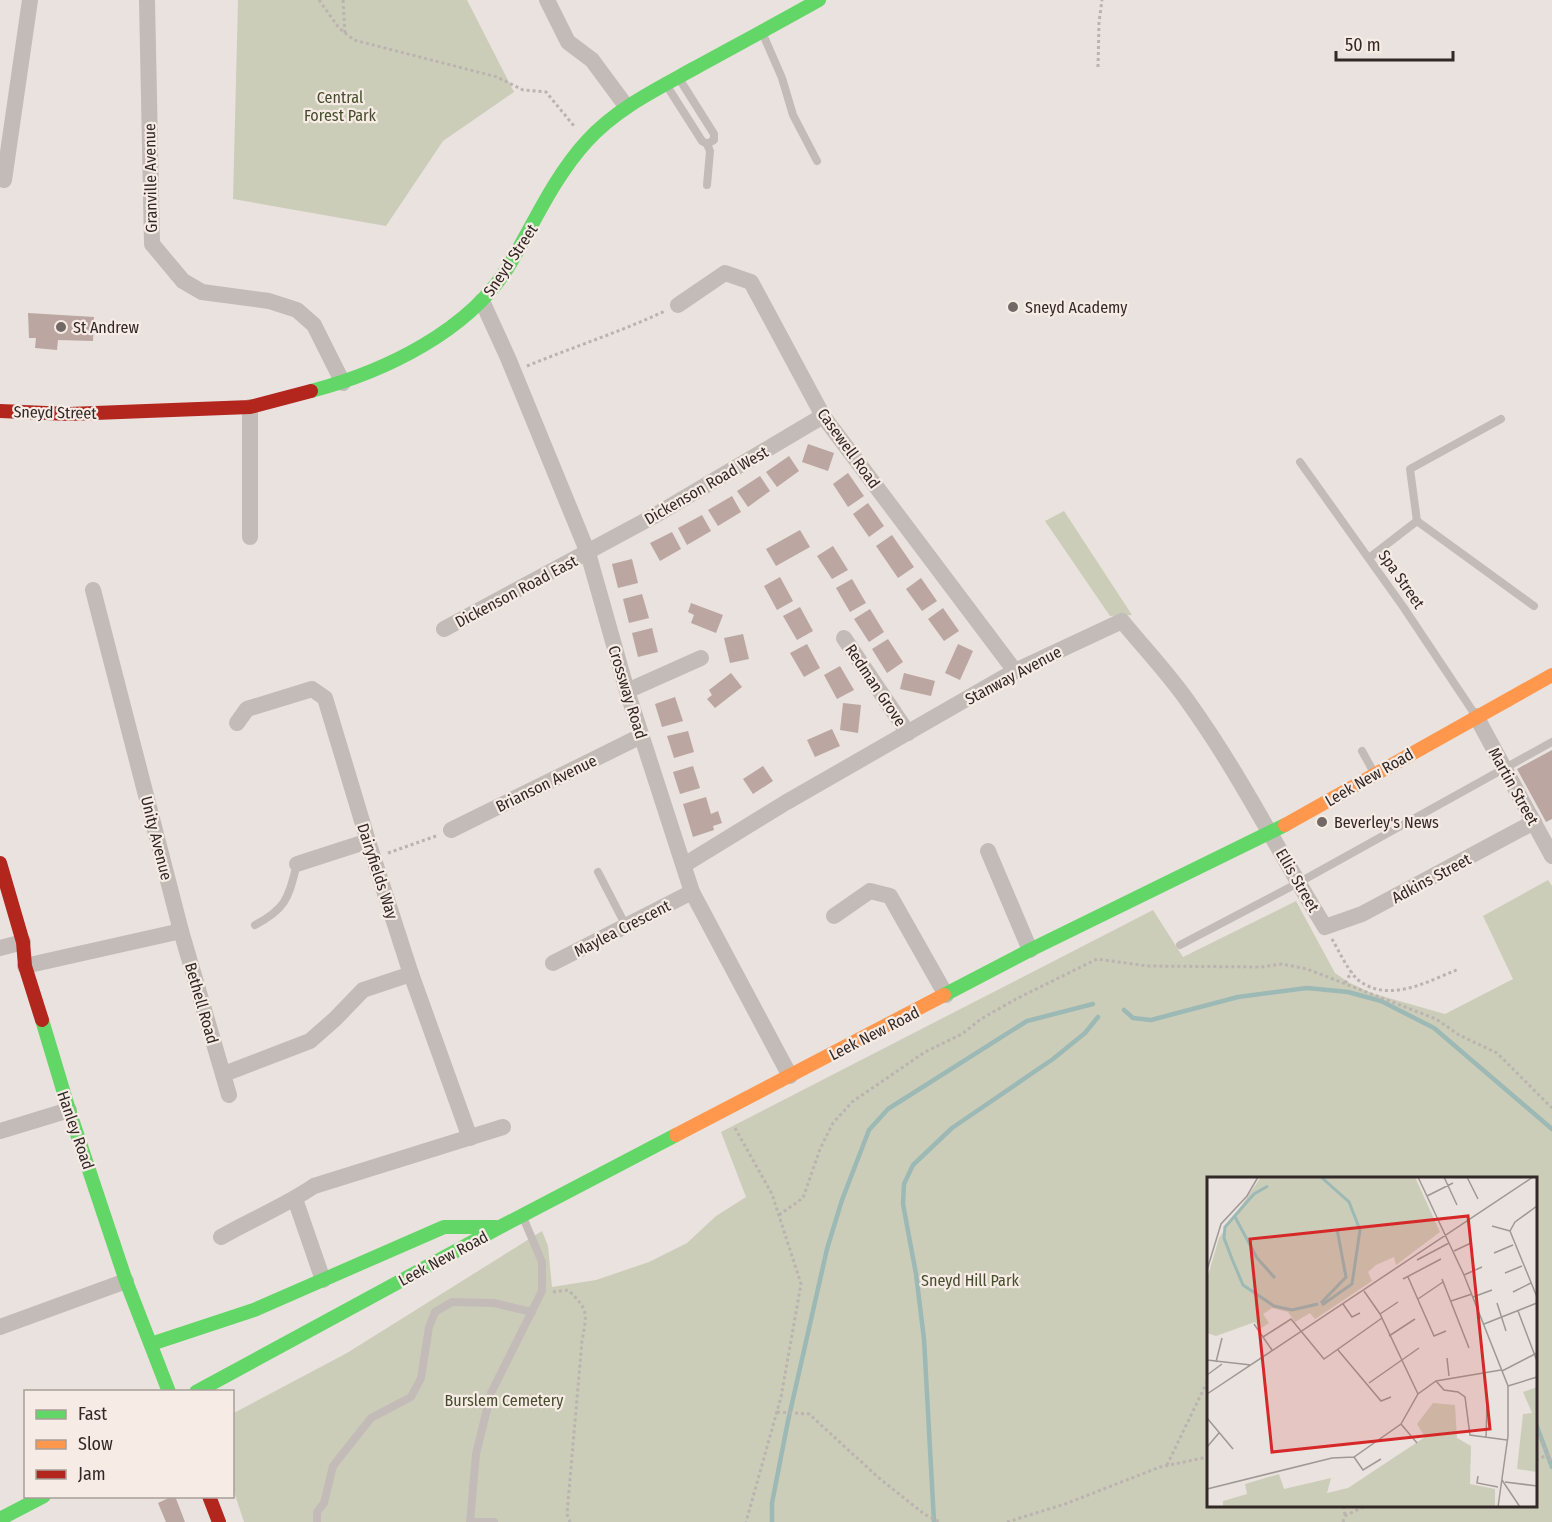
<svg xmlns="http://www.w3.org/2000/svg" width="1552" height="1522" font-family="'Fira Sans Condensed',sans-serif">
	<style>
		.green { fill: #cccdb9; fill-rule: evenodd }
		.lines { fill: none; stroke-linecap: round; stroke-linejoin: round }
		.stream { stroke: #9cb9b5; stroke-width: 4.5 }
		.building { fill: #bba6a1 }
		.path { stroke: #bbb3b0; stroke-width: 3; stroke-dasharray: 3 3; stroke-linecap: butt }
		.lane { stroke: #c2bbb8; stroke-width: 8 }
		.street { stroke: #c2bbb8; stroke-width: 16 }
		.fast { stroke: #63d668; stroke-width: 14 }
		.slow { stroke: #ff974d; stroke-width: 14 }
		.jam { stroke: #b3261e; stroke-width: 14 }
		.poi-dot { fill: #726966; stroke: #f6ece5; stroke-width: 2 }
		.labels { text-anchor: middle; stroke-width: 4.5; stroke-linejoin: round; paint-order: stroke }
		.park-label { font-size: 16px; fill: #464d2d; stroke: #f6ece5 }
		.street-label { font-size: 16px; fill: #322826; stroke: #f6ece5 }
		.poi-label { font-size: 16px; fill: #322826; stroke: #f6ece5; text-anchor: start }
		.inset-river { fill: none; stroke: #9cb9b5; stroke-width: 3 }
		.inset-road { fill: none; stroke: #a09894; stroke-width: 1.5 }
		.view { fill: #d62828; fill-opacity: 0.15; stroke: #d62828; stroke-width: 3 }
		.inset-edge { fill: none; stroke: #322826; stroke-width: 3 }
	</style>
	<rect width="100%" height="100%" fill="#e9e2de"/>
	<g class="green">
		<polygon points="238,0 467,0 514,92 443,141 386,226 233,199"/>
		<polygon points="1064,511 1132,615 1110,616 1045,521"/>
		<path d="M1548,880L1552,886V1522H244L233,1489L232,1414L347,1353L542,1231L548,1246L552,1287L596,1280L649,1262L687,1243L716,1216L746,1197L721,1132L1153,910L1183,957L1296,901L1335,973L1348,982L1371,993L1445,1014L1513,979L1483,916ZM1208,1178H1536V1506H1208Z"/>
	</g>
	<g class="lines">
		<g class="stream">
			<polyline points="1124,1010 1133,1018 1151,1020 1238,997 1307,988 1348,992 1381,1001 1434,1028 1552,1129"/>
			<polyline points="1536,1424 1552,1467"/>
			<polyline points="772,1522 772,1503 788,1421 827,1249 842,1200 869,1130 888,1109 1027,1021 1093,1004"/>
			<polyline points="934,1522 924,1339 916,1274 903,1204 904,1184 913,1165 952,1128 1053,1059 1085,1033 1098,1017"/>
		</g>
	</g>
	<g class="building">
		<polygon points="28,313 94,317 93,341 58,340 57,350 35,348 36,338 29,338"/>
		<polygon points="808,444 834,453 828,471 802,462"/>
		<polygon points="789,456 799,471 777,487 766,472"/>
		<polygon points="848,473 864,496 848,507 833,484"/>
		<polygon points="760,476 770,491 748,507 737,491"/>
		<polygon points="732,496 741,512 718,526 708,510"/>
		<polygon points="868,503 884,526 869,537 853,514"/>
		<polygon points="702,515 711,531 687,545 678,528"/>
		<polygon points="800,530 810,547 776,566 766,549"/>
		<polygon points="672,532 681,549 660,561 650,543"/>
		<polygon points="892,535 914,567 898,578 876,546"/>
		<polygon points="833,546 848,570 832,579 817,556"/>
		<polygon points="632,559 638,583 618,588 612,564"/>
		<polygon points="780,577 793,601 777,610 764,586"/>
		<polygon points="921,578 937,601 922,611 906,589"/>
		<polygon points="852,579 866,603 850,612 836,588"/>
		<polygon points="642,594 649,618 629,623 623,599"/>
		<polygon points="691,603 723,615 716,633 691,623 694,615 688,612"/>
		<polygon points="800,607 813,631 797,640 783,616"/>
		<polygon points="943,608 959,631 944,641 928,619"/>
		<polygon points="870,609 884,632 869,642 854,619"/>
		<polygon points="652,628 658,652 638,657 632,633"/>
		<polygon points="743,634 749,659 730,663 724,638"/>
		<polygon points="888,639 903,662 887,673 872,649"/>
		<polygon points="807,644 820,668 804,677 790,653"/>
		<polygon points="958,644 973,651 960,680 945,673"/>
		<polygon points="840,666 854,690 837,699 824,675"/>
		<polygon points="731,673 742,687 715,708 707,699 712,695 709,690"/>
		<polygon points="904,673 935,681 931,696 900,689"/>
		<polygon points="675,697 683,721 662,727 655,704"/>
		<polygon points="843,703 861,705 858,733 840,730"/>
		<polygon points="832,729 840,746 815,757 807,740"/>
		<polygon points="688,731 694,752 674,758 667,736"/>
		<polygon points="1552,750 1552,819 1546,822 1517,769"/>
		<polygon points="693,766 700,788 680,794 673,772"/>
		<polygon points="763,766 773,781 753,794 743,779"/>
		<polygon points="706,797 711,814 718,811 722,823 713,826 714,830 693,837 683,804"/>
		<polygon points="173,1496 175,1496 185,1522 166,1522 158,1503"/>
	</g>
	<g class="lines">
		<g class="path">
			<polyline points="319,0 339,28 354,40 497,77 523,90 546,92 574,126"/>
			<polyline points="343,0 345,33"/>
			<polyline points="1098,67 1099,22 1102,0"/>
			<path d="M527,366C573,347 620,332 665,311"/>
			<polyline points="388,853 439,835"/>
			<path d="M1332,939C1339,951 1347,969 1357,979C1388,1005 1428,981 1459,969"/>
			<polyline points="1345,983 1352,971"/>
			<polyline points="735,1128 772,1194 801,1284 781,1397 746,1522"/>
			<polyline points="779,1215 803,1198 820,1149 833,1123 852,1102 925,1052 962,1034 981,1019 1016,999 1097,959 1147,966 1261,967 1282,964 1307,969 1436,1019 1459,1035 1497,1053 1552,1108"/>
			<path d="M553,1292L568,1290C589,1310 587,1313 582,1341L567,1514L570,1522"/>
			<polyline points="777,1412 809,1414 879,1478 924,1514 940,1522"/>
			<polyline points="1536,1431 1552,1463"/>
			<polyline points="1536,1460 1547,1455 1552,1456"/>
			<polyline points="1167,1465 1208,1380"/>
			<polyline points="1344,1506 1345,1516"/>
			<polyline points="1007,1522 1065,1504 1160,1467 1208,1457"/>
			<polyline points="1343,1522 1345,1516 1365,1506"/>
		</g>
		<g class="lane">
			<polyline points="762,32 782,78 793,115 817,161"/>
			<polyline points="667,86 702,141 707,144 714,140 714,134 680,80"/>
			<polyline points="707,144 710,151 707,185"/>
			<polyline points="1300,462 1404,608 1474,713"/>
			<polyline points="1417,521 1410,469 1501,419"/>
			<polyline points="1369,558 1417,521 1534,606"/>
			<polyline points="1362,751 1372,769"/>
			<polyline points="598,872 626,926"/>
			<path d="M255,925C287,908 288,898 297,864"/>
			<polyline points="1180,945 1298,883 1552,742"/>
			<polyline points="317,1522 317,1512 324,1503 333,1466 371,1418 411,1397 421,1378 429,1327 435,1312 452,1302 494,1303 532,1312"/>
			<polyline points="494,1522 470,1522 476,1454 491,1393 542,1291 542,1262 525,1222"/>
		</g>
		<g class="street">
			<polyline points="147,0 152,244 183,281 202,292 269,301 297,310 314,325 343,383"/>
			<polyline points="547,0 568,42 592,60 626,106"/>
			<polyline points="4,180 30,0"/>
			<polyline points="482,301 508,358 588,553 627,691 692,892 790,1076"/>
			<polyline points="678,305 725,273 751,282 823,416 1015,671"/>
			<polyline points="250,537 250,407"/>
			<polyline points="93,590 181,931 229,1095"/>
			<polyline points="444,629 654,516 823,416"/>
			<polyline points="844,638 908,733"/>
			<polyline points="627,691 701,658"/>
			<polyline points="1476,716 1552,856"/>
			<polyline points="237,723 247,709 312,689 325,698 368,841 411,974 470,1138"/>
			<polyline points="451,830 641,736"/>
			<polyline points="988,851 1030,950"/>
			<polyline points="297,864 368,841"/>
			<path d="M684,865L785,803L1015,671L1122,621C1144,648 1169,674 1189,703C1240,774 1279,853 1325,927L1362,914L1534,822"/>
			<polyline points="834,916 870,891 890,896 946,995"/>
			<polyline points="0,948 23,942"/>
			<polyline points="553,963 692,892"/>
			<polyline points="25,966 181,931"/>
			<polyline points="224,1074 310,1041 335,1019 363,990 411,974"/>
			<polyline points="0,1131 69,1110"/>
			<polyline points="295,1199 323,1280"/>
			<path d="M221,1237C252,1219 285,1206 314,1186L503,1127"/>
			<polyline points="0,1327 126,1281"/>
		</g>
		<g class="fast">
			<path d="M311,391C384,372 470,331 510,264C534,223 554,177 587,141C617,108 657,89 695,68C737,45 778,23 819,0"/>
			<polyline points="944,995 1030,950 1285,825"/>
			<polyline points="42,1020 69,1110 126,1281 169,1392"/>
			<polyline points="151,1344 254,1310 444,1227 496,1227"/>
			<polyline points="196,1392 500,1227 676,1135"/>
			<polyline points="0,1519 44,1496"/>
		</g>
		<g class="slow">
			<polyline points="1285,825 1552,675"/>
			<polyline points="676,1135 944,995"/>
		</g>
		<g class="jam">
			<polyline points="0,411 69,414 250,407 311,391"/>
			<polyline points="0,863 23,942 25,966 42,1020"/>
			<polyline points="209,1496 219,1522"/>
		</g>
	</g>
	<g class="poi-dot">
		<circle cx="1013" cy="307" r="6"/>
		<circle cx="61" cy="327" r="6"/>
		<circle cx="1322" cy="822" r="6"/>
	</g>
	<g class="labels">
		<g class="park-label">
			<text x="340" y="103">Central<tspan x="340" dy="18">Forest Park</tspan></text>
			<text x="970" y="1286">Sneyd Hill Park</text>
			<text x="504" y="1406">Burslem Cemetery</text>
		</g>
		<g class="street-label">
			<text transform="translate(150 178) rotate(-91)" y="6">Granville Avenue</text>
			<text transform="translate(510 260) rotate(-56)" y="6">Sneyd Street</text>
			<text transform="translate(55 412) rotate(1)" y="6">Sneyd Street</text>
			<text transform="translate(849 448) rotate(54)" y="6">Casewell Road</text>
			<text transform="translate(706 485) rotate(-30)" y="6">Dickenson Road West</text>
			<text transform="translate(1402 579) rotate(55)" y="6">Spa Street</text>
			<text transform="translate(516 591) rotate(-28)" y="6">Dickenson Road East</text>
			<text transform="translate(1013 675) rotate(-28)" y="6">Stanway Avenue</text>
			<text transform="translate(876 685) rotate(56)" y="6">Redman Grove</text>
			<text transform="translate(628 692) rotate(73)" y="6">Crossway Road</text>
			<text transform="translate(1369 777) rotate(-30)" y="6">Leek New Road</text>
			<text transform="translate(546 783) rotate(-26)" y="6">Brianson Avenue</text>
			<text transform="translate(1514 786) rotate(61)" y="6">Martin Street</text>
			<text transform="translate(157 838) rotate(76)" y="6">Unity Avenue</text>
			<text transform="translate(378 871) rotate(72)" y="6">Dairyfields Way</text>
			<text transform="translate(1431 878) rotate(-28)" y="6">Adkins Street</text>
			<text transform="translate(1298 880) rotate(60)" y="6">Ellis Street</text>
			<text transform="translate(622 928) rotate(-27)" y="6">Maylea Crescent</text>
			<text transform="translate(202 1003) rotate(74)" y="6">Bethell Road</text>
			<text transform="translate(874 1033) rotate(-27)" y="6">Leek New Road</text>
			<text transform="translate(76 1130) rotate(71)" y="6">Hanley Road</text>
			<text transform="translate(443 1258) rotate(-28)" y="6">Leek New Road</text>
		</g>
		<g class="poi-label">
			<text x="1025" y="313">Sneyd Academy</text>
			<text x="73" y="333">St Andrew</text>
			<text x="1334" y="828">Beverley's News</text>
		</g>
	</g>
	<g transform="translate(1207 1177)">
		<rect width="330" height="330" fill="#e9e2de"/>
		<path d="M54,0H208L233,55L189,88L187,80L169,88L161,95L165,104L108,142L103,136L88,145L81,135L65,131L56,137L62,146L53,152L48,145L9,159L0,156V102L12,61ZM330,210V295L310,292L316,237L325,236L316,215ZM226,226L248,228L250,261L264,269L263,307L288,312V330H16V324L40,317L38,307L72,297L77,312L124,301L120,316L141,311L218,260L210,247Z" fill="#cccdb9"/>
		<path class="inset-river" d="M114,0L142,25L153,53L145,107L115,128M61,9L47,17L18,50L17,61L25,82L36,108L67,129L85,133L111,127M28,40L50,81L68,101M114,126L139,100L130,52"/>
		<path class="inset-road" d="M211,0L257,98L301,209V259L291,330M237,0L250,28M260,0L271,22M220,19L246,6M330,29L308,45L303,54L330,120M285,49L303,54M247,74L264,66M287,76L306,68M210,83L242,66M0,93L14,47L40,19L51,0M298,96L315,89M257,98L275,90M201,100L227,159L239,154M196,102L234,82M235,102L262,171M157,114L173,137L211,217M306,115L324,106M266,120L285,113M211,122L236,105M244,124L265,117M290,126L299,154M136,127L145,140L153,136M311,134L330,184M173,137L191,125M47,147L65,173M277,147L330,126M182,159L208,142M56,160L84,142L117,182L175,141M131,173L174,224L184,220M240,181L242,199M0,183L44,188M9,185L15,161M295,194L330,176M0,198L15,187M229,204L237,213L251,215L258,220L263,258L300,263M162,206L212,171M301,209L330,200M0,217L326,0M0,241L26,272M194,247L210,266M279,261L280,227M0,270L12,256M147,280L156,293L174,282M271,299L270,306L291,310M295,303L313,330M298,305L330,309M0,312L125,281L147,280L194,247L211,217L229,204L294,193"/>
		<path class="view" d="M261,39L283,252L65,275L43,62Z"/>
		<rect width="330" height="330" class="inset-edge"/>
	</g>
	<rect x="24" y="1390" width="210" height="108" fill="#f6ece5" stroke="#a89e99" stroke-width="1.5"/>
	<rect x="36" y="1410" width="30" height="9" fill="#63d668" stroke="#a89e99" stroke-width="1.5"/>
	<text x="78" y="1420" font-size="18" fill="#322826">Fast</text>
	<rect x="36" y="1440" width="30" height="9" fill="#ff974d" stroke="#a89e99" stroke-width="1.5"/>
	<text x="78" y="1450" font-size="18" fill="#322826">Slow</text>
	<rect x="36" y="1470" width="30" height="9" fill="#b3261e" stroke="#a89e99" stroke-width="1.5"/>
	<text x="78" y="1480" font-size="18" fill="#322826">Jam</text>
	<path d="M1336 51v9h117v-9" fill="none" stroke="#322826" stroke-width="3"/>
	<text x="1345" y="51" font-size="18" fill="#322826" stroke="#f6ece5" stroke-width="4.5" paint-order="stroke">50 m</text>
</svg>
